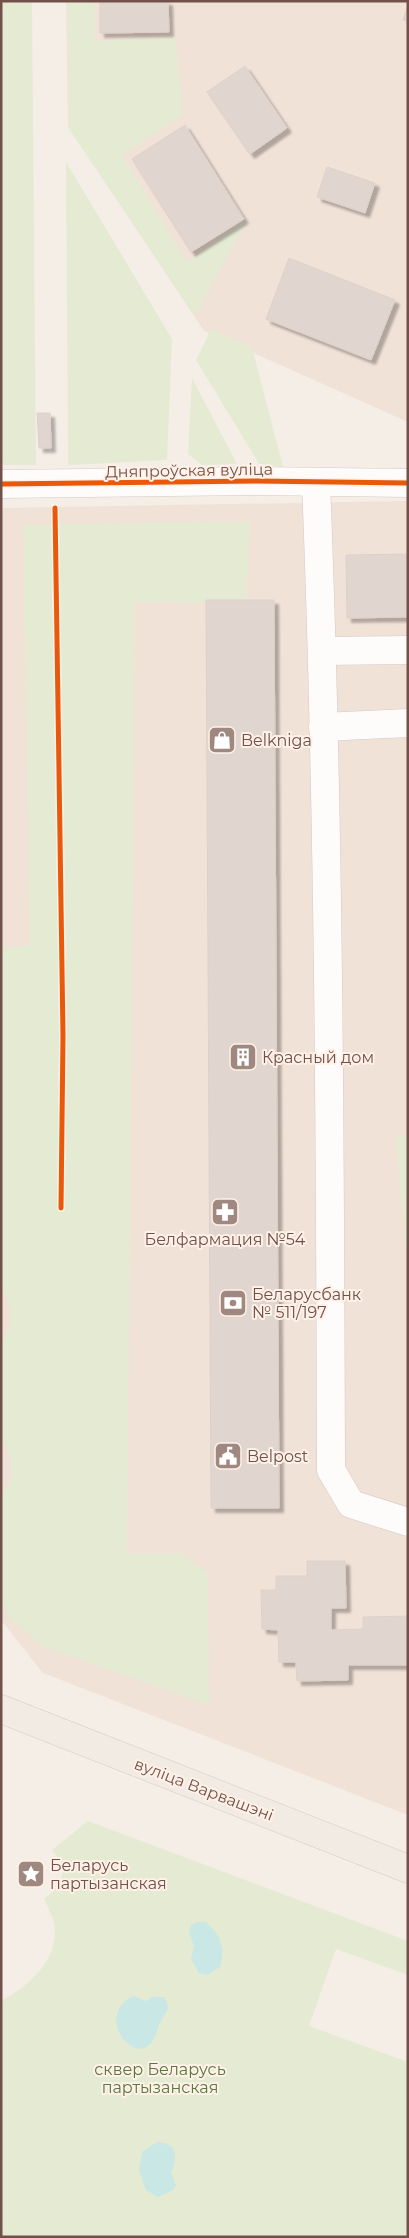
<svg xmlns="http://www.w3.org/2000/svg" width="409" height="2238" font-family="Montserrat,sans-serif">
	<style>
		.residential { fill: #f1e2d7 }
		.green { fill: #e4ebd2 }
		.water { fill: #c9e7e4 }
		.building { fill: #e1d6cf; stroke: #ded0c9; filter: url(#shadow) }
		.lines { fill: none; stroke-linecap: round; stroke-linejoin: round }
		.minor-casing { stroke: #d4c9c4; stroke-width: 29 }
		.major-casing { stroke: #d4c9c4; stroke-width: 29 }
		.minor { stroke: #fefcfb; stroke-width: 28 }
		.major { stroke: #f2ebe4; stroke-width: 28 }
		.cycleway-casing { stroke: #fff1e7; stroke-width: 8 }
		.cycleway { stroke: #e8590c; stroke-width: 5 }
		.labels { text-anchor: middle; stroke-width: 4; stroke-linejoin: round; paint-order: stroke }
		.street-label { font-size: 16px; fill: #715149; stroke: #fff1e7 }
		.poi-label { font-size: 16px; fill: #715149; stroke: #fff1e7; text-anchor: start }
		.park-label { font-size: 16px; fill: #5a7742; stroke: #fff1e7 }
	</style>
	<defs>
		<filter id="shadow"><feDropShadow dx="4.5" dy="4.5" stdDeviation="1" flood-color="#0004"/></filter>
	</defs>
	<rect width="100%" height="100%" fill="#f5eee7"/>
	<g class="residential">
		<polygon points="66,1 408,1 408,422 204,331 68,126"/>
		<polygon points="408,501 408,1815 43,1673 1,1620 1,508"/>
	</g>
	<g class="green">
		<polygon points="1,1 32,1 36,465 4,465 1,462"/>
		<polygon points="67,1 95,1 95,41 175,37 183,114 122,155 187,262 246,222 195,316 69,129"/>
		<polygon points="66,162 172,339 167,460 68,465"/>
		<polygon points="211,329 252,347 283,467 259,464 196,360"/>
		<polygon points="192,378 237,464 202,465 188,454"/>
		<polygon points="250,521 246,604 135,602 127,1553 181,1553 208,1573 209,1705 42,1646 11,1619 1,1605 1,1498 11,1480 10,1452 1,1439 1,1343 10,1325 10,1305 1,1288 1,947 30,946 23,525"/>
		<polygon points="408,1135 408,1248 406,1249 396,1136"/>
		<path d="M88,1821L408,1941V1975L336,1949L309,2026L408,2062V2237H1V2001C28,1987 61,1958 54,1923C52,1915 47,1906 44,1898C65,1886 68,1869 52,1850Z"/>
	</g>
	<g class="water">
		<path d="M197,1922H206C220,1935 226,1948 220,1967L207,1975L199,1973L191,1959L194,1946L189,1932L191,1925Z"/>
		<path d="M133,1996L146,2001L152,1997H164C172,2008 166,2012 161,2021C156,2029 157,2038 149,2045C130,2062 96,2015 133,1996Z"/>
		<path d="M157,2142C178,2144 178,2157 171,2173L176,2185L173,2190L158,2197L146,2190L139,2171L142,2152Z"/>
	</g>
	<g class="building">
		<polygon points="100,1 168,1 169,32 100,33"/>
		<polygon points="408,6 408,21 403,20"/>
		<polygon points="245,66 287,128 250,154 207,92"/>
		<polygon points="185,125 244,219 191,252 132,159"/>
		<polygon points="327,167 375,183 365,213 317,197"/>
		<polygon points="289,258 395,300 371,360 266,319"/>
		<polygon points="37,413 50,413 51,448 39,448"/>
		<polygon points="408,554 408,617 347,618 346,555"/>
		<polygon points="206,600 274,600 279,1508 211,1508"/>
		<polygon points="307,1561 345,1561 346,1608 331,1608 331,1630 363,1629 363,1617 408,1616 408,1665 348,1665 348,1680 297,1681 296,1662 279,1662 278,1630 262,1629 261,1590 276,1590 276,1576 307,1576"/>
	</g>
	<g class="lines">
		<g class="minor-casing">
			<g id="minor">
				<path d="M316,482C329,811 330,1140 331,1470L351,1504L408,1522"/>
				<polyline points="1,484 257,481 408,483"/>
				<polyline points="323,651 408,650"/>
				<polyline points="323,727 408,723"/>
			</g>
		</g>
		<g class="major-casing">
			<polyline id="major" points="1,1709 408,1869"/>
		</g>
		<use href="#minor" class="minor"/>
		<use href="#major" class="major"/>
		<g class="cycleway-casing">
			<g id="cycleway">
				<polyline points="1,484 257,481 408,483"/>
				<polyline points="55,508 63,1036 61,1208"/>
			</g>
		</g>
		<use href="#cycleway" class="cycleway"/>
	</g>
	<defs>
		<g id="shop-square" transform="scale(1.4375)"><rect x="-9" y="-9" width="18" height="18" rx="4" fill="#9f8880" stroke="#fff1e7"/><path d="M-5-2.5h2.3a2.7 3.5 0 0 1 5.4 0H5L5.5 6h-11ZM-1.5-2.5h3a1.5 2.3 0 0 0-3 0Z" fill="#fff"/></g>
		<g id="building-square" transform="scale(1.4375)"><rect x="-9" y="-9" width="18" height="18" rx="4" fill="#9f8880" stroke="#fff1e7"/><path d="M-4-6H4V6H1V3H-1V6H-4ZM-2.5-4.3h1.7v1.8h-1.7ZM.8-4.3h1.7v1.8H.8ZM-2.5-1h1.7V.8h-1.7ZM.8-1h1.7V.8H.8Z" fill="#fff"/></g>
		<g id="pharmacy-square" transform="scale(1.4375)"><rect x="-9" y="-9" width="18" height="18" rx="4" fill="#9f8880" stroke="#fff1e7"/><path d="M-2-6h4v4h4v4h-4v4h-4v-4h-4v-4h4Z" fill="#fff"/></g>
		<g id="bank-square" transform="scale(1.4375)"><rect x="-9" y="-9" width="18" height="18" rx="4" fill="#9f8880" stroke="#fff1e7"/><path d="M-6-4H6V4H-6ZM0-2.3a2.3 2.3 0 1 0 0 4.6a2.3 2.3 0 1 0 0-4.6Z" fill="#fff"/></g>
		<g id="civic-square" transform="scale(1.4375)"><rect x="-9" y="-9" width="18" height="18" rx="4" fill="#9f8880" stroke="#fff1e7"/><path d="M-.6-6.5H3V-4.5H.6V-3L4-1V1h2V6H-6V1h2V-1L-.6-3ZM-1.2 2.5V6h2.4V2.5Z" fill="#fff"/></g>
		<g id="sight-square" transform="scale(1.4375)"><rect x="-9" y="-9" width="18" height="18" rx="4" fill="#9f8880" stroke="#fff1e7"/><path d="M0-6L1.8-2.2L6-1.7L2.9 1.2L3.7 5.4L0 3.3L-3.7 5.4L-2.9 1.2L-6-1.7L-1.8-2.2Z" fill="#fff"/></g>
	</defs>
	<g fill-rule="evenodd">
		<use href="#shop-square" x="222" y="740"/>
		<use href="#building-square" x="243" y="1057"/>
		<use href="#pharmacy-square" x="225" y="1212"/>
		<use href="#bank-square" x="233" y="1303"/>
		<use href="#civic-square" x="228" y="1456"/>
		<use href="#sight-square" x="31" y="1874"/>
	</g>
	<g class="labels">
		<g class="street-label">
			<text transform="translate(189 470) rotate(-1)" y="6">Дняпроўская вуліца</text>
			<text transform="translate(204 1789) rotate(21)" y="6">вуліца Варвашэні</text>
		</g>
		<g class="poi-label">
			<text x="241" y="746">Belkniga</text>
			<text x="262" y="1063">Красный дом</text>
			<text x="225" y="1245" text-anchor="middle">Белфармация №54</text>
			<text x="252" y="1300">Беларусбанк<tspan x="252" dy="18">№ 511/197</tspan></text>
			<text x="247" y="1462">Belpost</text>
			<text x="50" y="1871">Беларусь<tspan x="50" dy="18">партызанская</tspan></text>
		</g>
		<g class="park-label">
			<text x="160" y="2075">сквер Беларусь<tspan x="160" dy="18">партызанская</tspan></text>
		</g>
	</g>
	<rect width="409" height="2238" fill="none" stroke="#715149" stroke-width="5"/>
</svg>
